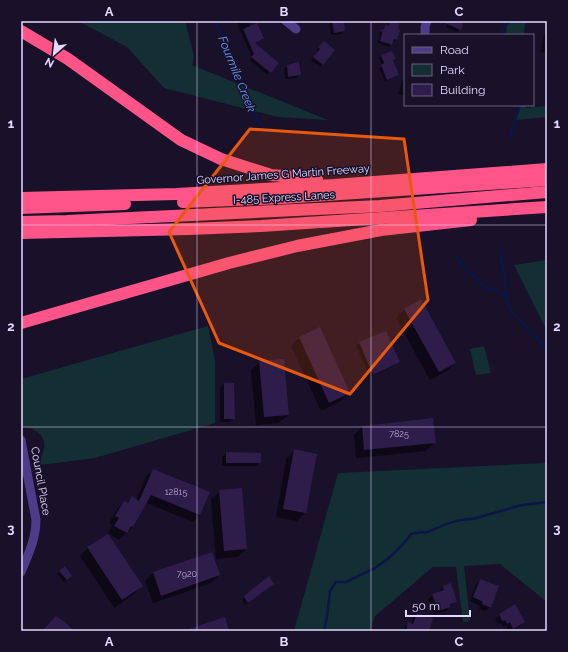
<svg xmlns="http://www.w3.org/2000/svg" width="568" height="652" font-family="Raleway,sans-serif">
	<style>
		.green { fill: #132f34 }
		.shadow { fill: #0007 }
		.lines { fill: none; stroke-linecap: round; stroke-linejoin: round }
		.stream { stroke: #0b1648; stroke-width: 2.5 }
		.building { fill: #2e1c4a }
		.minor { stroke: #4d3c88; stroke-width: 9 }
		.highway { stroke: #ff5487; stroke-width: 12 }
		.marked { fill: #e8590c; fill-opacity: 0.2; stroke: #e8590c; stroke-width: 3; stroke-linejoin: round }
		.grid { fill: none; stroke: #e4d9ff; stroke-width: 1; stroke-opacity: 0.55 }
		.labels { text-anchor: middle; stroke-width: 3; stroke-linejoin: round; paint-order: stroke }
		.number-label { font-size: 9px; fill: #b6aad2 }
		.street-label { font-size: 11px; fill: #e4d9ff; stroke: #191029 }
		.water-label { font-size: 12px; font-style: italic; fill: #679dff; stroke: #191029 }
		.neatline { fill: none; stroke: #e4d9ff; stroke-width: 1.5 }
		.grid-label { font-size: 13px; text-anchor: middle; font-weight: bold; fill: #e4d9ff }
	</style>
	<rect width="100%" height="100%" fill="#191029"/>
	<g class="green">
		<polygon points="78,21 185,21 194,56 192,65 328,120 278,117 164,88 127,47"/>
		<polygon points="507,21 525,21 524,35 506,35"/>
		<polygon points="520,105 527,105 526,108 547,106 547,117 516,120"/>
		<polygon points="547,260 547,331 514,265"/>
		<path d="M208,326L215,361V423L95,458L40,465C40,459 42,456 44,450C47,435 34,427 21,427V379Z"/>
		<polygon points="484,346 491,373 476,375 470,349"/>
		<polygon points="547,463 547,602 500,564 464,566 470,621 463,622 456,567 433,567 375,616 370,631 294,631 338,473"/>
	</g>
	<g class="shadow">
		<polygon points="236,21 248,21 250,27 263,38 254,43 278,63 267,75 250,60 252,57"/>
		<polygon points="331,21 343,21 344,31 342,34 331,35 330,22"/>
		<polygon points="390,21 399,21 396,30 399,31 396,40 393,42 392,42 389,47 378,43 380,36 379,33 386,26 388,26"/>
		<polygon points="449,21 464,21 457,32 446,27"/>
		<polygon points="546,32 547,32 547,53 541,52 544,34"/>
		<polygon points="322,44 334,50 320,67 311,60 318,51 317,50"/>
		<polygon points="392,52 394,59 392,61 398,75 395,77 385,82 379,68 382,66 379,58 381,56"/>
		<polygon points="287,66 290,66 300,75 297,78 285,79 284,69"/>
		<polygon points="404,79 405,80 405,96 398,94 402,82"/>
		<polygon points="421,301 455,363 447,371 430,380 396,318 404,310"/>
		<polygon points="299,338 349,393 341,401 321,411 291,346"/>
		<polygon points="360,343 399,361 395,365 370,377 356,346"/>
		<polygon points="260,362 288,415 279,423 256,425 251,370"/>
		<polygon points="224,384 234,418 230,422 220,422 220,388"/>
		<polygon points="362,427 435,442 426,451 356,458 354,435"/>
		<polygon points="295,450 316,454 305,513 297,521 276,517 286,459"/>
		<polygon points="226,453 260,462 256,466 222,466 222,457"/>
		<polygon points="153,470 200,515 193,522 146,503 133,527 119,540 108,533 113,525 109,523 117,509 124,502 126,504 132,498 136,500 146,477"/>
		<polygon points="220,491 246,549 238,557 216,559 211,500"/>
		<polygon points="108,535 142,586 134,594 114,608 80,556 88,548"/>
		<polygon points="212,553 219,575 211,583 153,603 145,581 153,573"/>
		<polygon points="60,572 69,578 64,582 57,574"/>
		<polygon points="480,580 490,607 486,611 479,609 480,606 470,601 476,584"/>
		<polygon points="273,584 245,605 242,600 244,598"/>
		<polygon points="443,587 456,601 446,611 434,615 428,599 433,595 440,592 439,591"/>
		<polygon points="514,605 524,622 520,626 508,631 506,625 503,627 501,623 498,624 495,619 509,608"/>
		<polygon points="417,614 430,631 404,631 404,628 408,624 411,625 413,618"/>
	</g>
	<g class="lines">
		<g class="stream">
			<polyline points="215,21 250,112 262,125"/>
			<polyline points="501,35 505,26 510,21"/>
			<polyline points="510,136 520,105"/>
			<path d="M501,253C500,262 504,269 505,278C506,284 505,290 506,297"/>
			<polyline points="456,257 481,284 488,289 498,291 506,297 511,311 547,349"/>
			<path d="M324,631L327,617L330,591L336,582H346L375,568L389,558L405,542L411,534L422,532L425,533C440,527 457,518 473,519L522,505L547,502"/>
		</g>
	</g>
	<g class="building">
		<polygon points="332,21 344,21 345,31 334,33"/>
		<polygon points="390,21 400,21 398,29 400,30 397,40 394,39 392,45 380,41 382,33 381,30 384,29 386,25 389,26"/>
		<polygon points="440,21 464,21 461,30"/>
		<polygon points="257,23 264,38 255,43 279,63 271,73 251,57 254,54 243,29"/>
		<polygon points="324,41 335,50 323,65 313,57 320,49 318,47"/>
		<polygon points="392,51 396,59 393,60 399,75 387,80 381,65 384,63 381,55"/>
		<polygon points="299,62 301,75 288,77 287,65"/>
		<polygon points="421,299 456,363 439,372 404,309"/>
		<polygon points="320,327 350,393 329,403 299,337"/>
		<polygon points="386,331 400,362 373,375 359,342"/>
		<polygon points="284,359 289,415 264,417 259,361"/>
		<polygon points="224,383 234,383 235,419 224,419"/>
		<polygon points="433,418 436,443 364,450 362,426"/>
		<polygon points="294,449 317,454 306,513 283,509"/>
		<polygon points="226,452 261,453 261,463 226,463"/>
		<polygon points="153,469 210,492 200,515 151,495 133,527 131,526 127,533 114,526 119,518 115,516 124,501 128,503 132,496 139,501"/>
		<polygon points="242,488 247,549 224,551 219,490"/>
		<polygon points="108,534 143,586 122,600 87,547"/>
		<polygon points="212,552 220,575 161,596 153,572"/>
		<polygon points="65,566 72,576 67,580 59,571"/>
		<polygon points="269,576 274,584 248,603 244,597 245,595"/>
		<polygon points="480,579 499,586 491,608 482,604 483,602 473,597"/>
		<polygon points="451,583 457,602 450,604 451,607 438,611 432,594 444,590 443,586"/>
		<polygon points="515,604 525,622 513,629 510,622 507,624 505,620 502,621 499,614"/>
		<polygon points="417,613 433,618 429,631 406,631 408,622 413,624"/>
		<polygon points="56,616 65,622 74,631 42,631"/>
		<polygon points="225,617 229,631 186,631 186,630"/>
	</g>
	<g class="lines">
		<g class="minor">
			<polyline points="286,21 296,29"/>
			<polyline points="425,35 425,27 427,21"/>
			<path d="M21,572C28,555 36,539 36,520L21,440"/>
		</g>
		<g class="highway">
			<polyline points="21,31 68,59 181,140 221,159 271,175 317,179"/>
			<polyline points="21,198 176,194 334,185 547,169"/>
			<polyline points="183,202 282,198 547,180"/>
			<polyline points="21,208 125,204"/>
			<polyline points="21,222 67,221 380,206 547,192"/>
			<polyline points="21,233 189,229 261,226 547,207"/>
			<polyline points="21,323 229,263 297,246 381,230 471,220"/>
		</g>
	</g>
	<path class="marked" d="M250,129L404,139L428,300L350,394L219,343L169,232Z"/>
	<path class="grid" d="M197,21V631M371,21V631M21,225H547M21,427H547"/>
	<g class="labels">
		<g class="number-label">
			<text x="399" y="437">7825</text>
			<text x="176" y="495">12815</text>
			<text x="187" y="577">7920</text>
		</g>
		<g class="street-label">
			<text transform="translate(283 174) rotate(-4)" y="4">Governor James G Martin Freeway</text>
			<text transform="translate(284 197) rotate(-3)" y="4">I-485 Express Lanes</text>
			<text transform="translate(41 481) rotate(80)" y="4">Council Place</text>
		</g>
		<g class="water-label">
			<text transform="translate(237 74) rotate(68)" y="4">Fourmile Creek</text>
		</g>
	</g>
	<rect width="568" height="652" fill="none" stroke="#191029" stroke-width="44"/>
	<rect x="404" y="34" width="130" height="72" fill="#191029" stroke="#6a607f"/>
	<rect x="412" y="47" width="20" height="6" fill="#4d3c88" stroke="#6a607f"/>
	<text x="440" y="54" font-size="12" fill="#e4d9ff">Road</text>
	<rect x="412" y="64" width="20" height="12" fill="#132f34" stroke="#6a607f"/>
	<text x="440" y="74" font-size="12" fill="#e4d9ff">Park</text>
	<rect x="412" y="84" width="20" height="12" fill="#2e1c4a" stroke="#6a607f"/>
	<text x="440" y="94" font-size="12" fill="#e4d9ff">Building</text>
	<g transform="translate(54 54) rotate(208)" stroke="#191029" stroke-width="3" paint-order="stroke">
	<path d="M0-3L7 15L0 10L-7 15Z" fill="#e4d9ff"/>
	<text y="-6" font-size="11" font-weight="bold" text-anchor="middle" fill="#e4d9ff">N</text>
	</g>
	<path d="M406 610v6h64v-6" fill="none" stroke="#e4d9ff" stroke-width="2"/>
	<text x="412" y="610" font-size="12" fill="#e4d9ff" stroke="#191029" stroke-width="3" paint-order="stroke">50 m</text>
	<rect x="22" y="22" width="524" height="608" class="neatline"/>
	<g class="grid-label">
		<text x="109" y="16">A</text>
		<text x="284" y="16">B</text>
		<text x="459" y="16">C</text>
		<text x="11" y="128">1</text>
		<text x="557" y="128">1</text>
		<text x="11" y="331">2</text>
		<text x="557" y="331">2</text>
		<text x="11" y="533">3</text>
		<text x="557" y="533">3</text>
		<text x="109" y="646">A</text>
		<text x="284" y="646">B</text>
		<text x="459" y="646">C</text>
	</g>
</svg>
